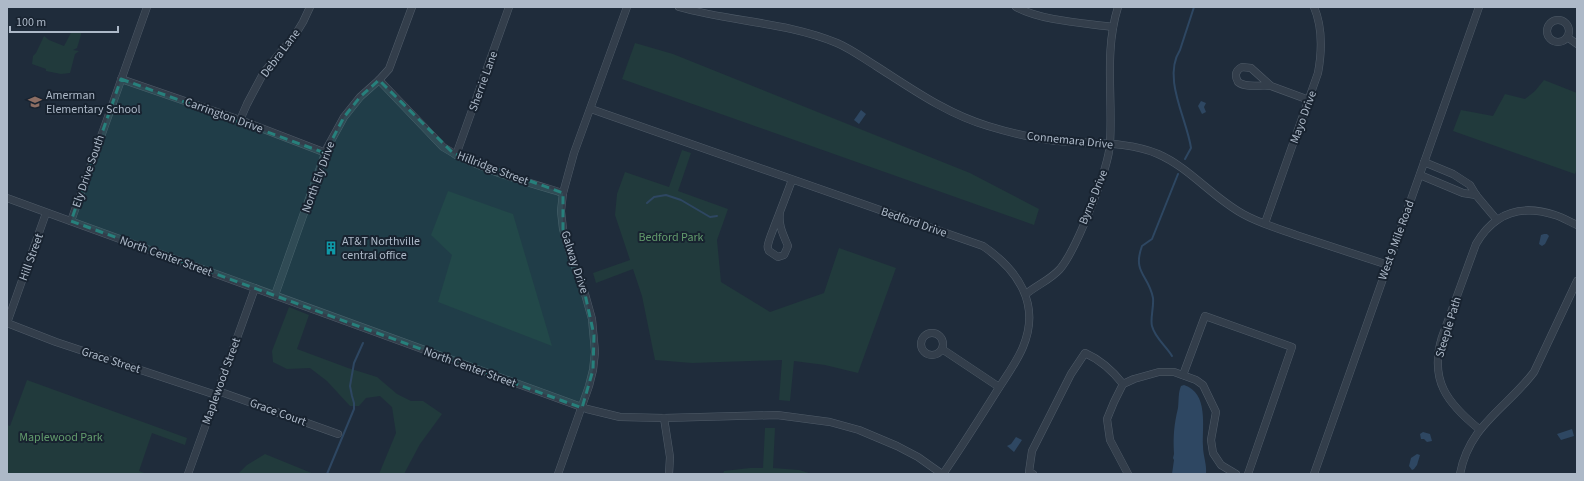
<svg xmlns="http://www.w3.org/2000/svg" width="1584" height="481" font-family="'Source Sans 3',sans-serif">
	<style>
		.green { fill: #213a3c }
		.water { fill: #2e4762 }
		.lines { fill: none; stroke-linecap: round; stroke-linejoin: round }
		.stream { stroke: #2e4762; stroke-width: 2 }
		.minor-casing { stroke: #505c69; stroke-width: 8 }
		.minor { stroke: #333e4b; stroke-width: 7 }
		.marked { fill: #27807c; fill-opacity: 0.2; stroke: #27807c; stroke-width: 3; stroke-dasharray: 8 5; stroke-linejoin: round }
		.labels { text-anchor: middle; stroke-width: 4; stroke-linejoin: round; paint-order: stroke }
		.street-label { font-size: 12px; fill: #adb9c8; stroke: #182330 }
		.poi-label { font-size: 12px; fill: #adb9c8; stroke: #182330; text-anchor: start }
		.park-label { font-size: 12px; fill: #629b6c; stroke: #182330 }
	</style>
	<rect width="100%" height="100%" fill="#1f2c3b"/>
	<g class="green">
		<polygon points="72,31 81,33 81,35 77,48 73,50 79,51 75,54 70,73 61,74 46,71 46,69 32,64 33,56 36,53 44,36 49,40 64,46"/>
		<polygon points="635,43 673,54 970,173 1039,209 1034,225 622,79"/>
		<polygon points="1544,80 1577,93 1577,168 1575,174 1453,131 1461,110 1493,116 1505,94 1525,99 1535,91"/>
		<polygon points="682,150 691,153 678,191 728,209 717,240 721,282 770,312 824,293 839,248 896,268 858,373 825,365 794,361 790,401 779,400 782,360 692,363 655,360 642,296 633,269 596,283 593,273 630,260 615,215 617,194 625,172 669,187"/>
		<polygon points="448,191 513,214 552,346 438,302 452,255 431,235"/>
		<polygon points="289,307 309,315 297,349 348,368 377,377 397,394 411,401 423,401 442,414 420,444 404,474 379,474 396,433 392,407 380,396 366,398 359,406 350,406 327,381 310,368 287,369 273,362 272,351"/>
		<polygon points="27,380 187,438 185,445 152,433 139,471 147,474 7,474 7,425 10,426"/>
		<polygon points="765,428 775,428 773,468 799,470 812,474 723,474 724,471 750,468 763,468"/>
		<polygon points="265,454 314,474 238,474 247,465"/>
	</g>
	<g class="water">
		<polygon points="1201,101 1206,103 1204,107 1206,112 1202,114 1198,106"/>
		<polygon points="861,110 866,114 859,124 854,120"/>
		<polygon points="1544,234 1547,234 1549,236 1545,244 1542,246 1539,244 1541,235"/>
		<path d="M1184,385C1209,393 1202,427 1203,446C1203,456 1207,464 1206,474H1172L1174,460L1173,458L1174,454C1173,436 1174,425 1178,408C1179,400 1178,393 1181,386Z"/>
		<polygon points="1572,429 1574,436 1561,440 1557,434"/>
		<polygon points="1423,432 1430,434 1432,441 1427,442 1424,439 1421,439 1420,434"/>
		<polygon points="1016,437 1022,440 1014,452 1007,446 1011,444"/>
		<polygon points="1417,454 1420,455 1417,465 1414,469 1412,470 1409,466 1411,458"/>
	</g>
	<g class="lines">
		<g class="stream">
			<path d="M1185,159L1191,148C1187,119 1162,78 1180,50L1194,7"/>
			<polyline points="647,203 654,197 666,195 681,200 710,217 717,216"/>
			<path d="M1172,356C1166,346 1155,338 1152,326C1150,319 1154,307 1153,298C1149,275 1132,273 1142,246L1152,239L1178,174"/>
			<polyline points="327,474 354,409 354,403 352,396 350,386 354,363 363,343"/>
		</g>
		<g class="minor-casing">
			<g id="minor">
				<path d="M679,7C731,22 787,22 837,43C851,49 863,58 876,66C912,89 947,114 988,126C1011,133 1035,139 1059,141C1091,144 1128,141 1158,154C1190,168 1212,197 1243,214C1259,223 1279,229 1296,235C1327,245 1357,255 1388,265"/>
				<path d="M1016,7C1042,21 1084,23 1113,27"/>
				<circle cx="1558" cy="31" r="11"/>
				<polyline points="1567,37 1577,44"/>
				<polyline points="121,79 240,120 326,153"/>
				<path d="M379,80L443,147C475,168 526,182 563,193"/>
				<path d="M1271,86C1261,84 1247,89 1238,82C1234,75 1236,70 1242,67L1251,68L1271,86L1309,100"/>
				<path d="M591,109L983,246C1018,270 1041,304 1023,347C1016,364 1004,379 995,394C978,421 961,448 943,474"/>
				<polyline points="240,120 247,104 264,72 295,35 303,22 310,7"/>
				<polyline points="456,155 509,7"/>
				<polyline points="1424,162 1453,174 1470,185 1476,195 1497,220"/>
				<polyline points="1420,175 1463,193 1476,195"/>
				<polyline points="7,198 587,409 620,417 664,418 777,415 830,422 859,430 897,446 918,457 942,474"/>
				<path d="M780,212C778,225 783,234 788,246L784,255L778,257L769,251C768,248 767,248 768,245C769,239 772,233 774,227C780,212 786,196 792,180"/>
				<polyline points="71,221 147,7"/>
				<path d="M1265,223L1318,73C1322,51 1323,28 1314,7"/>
				<path d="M1026,294C1037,285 1050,280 1060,269C1076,250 1109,168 1110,143C1113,98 1104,51 1118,7"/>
				<polyline points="275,295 327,148 344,117 360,97 379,80 389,69 412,7"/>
				<polyline points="7,323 56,342 216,395"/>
				<polyline points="7,323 46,213"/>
				<circle cx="932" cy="344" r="11"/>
				<polyline points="942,349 999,387"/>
				<polyline points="1183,375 1205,316 1292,347 1248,474"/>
				<polyline points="218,391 338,434"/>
				<polyline points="664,418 670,457 669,474"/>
				<path d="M1479,429C1447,403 1429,380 1442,337L1476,244C1494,213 1521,204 1555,215C1562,217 1570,222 1577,225"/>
				<polyline points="188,474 255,288"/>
				<polyline points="558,474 589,386 593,370 595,352 592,319 585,294 569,250 563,229 561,211 563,193 574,153 627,7"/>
				<path d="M1033,474L1029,472L1032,451L1071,374L1085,353C1101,360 1112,370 1123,384"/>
				<polyline points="1128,474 1110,440 1107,419 1114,402 1123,384 1134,379 1159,372 1174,372 1196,380 1203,385 1216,412 1211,440 1213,453 1221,465 1236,474"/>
				<polyline points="1314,474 1479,7"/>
				<path d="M1460,474C1469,425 1507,408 1534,372L1577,281"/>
			</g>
		</g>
		<use href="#minor" class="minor"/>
	</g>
	<path class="marked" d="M121,79L325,153L344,117L360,97L379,80L453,153L563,193V229L585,294L594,335L593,370L582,408L71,221Z"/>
	<defs>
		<g id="school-bare" transform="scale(1.08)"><path d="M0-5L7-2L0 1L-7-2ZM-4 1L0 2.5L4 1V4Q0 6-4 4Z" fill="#8d6e63" stroke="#182330" stroke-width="2.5" paint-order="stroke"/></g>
		<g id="building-bare" transform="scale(1.08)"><path d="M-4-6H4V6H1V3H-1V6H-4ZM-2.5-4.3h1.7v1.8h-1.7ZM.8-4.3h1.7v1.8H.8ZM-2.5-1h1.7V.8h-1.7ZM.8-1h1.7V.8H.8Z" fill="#0f9aa8" stroke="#182330" stroke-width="2.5" paint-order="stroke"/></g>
	</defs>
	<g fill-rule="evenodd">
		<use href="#school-bare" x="35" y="102"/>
		<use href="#building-bare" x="331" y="248"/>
	</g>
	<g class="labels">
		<g class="street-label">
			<text transform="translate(280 53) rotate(-53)" y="4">Debra Lane</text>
			<text transform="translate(483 81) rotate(-70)" y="4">Sherrie Lane</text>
			<text transform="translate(224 115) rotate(20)" y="4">Carrington Drive</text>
			<text transform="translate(1303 117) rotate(-70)" y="4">Mayo Drive</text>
			<text transform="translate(1070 140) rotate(6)" y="4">Connemara Drive</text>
			<text transform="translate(493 168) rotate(21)" y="4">Hillridge Street</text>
			<text transform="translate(88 171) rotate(-71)" y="4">Ely Drive South</text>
			<text transform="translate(318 177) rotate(-70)" y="4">North Ely Drive</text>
			<text transform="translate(1093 197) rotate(-68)" y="4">Byrne Drive</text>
			<text transform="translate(914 222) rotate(19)" y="4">Bedford Drive</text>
			<text transform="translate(1396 240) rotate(-70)" y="4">West 9 Mile Road</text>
			<text transform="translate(166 256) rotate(20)" y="4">North Center Street</text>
			<text transform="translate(31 257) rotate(-70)" y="4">Hill Street</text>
			<text transform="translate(575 262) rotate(72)" y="4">Galway Drive</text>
			<text transform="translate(1448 327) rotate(-73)" y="4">Steeple Path</text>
			<text transform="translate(111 360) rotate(18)" y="4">Grace Street</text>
			<text transform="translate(470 367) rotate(20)" y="4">North Center Street</text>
			<text transform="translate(221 381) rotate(-70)" y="4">Maplewood Street</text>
			<text transform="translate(278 412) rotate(20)" y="4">Grace Court</text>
		</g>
		<g class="poi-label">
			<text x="46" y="99">Amerman<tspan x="46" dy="14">Elementary School</tspan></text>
			<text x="342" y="245">AT&amp;T Northville<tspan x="342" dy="14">central office</tspan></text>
		</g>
		<g class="park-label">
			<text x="671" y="241">Bedford Park</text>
			<text x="61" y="441">Maplewood Park</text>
		</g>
	</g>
	<rect width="1584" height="481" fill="none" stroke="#adb9c8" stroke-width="16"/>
	<path d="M10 26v6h108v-6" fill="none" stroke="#adb9c8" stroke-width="2"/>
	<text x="16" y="26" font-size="12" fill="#adb9c8" stroke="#182330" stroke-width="3" paint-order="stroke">100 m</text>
</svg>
